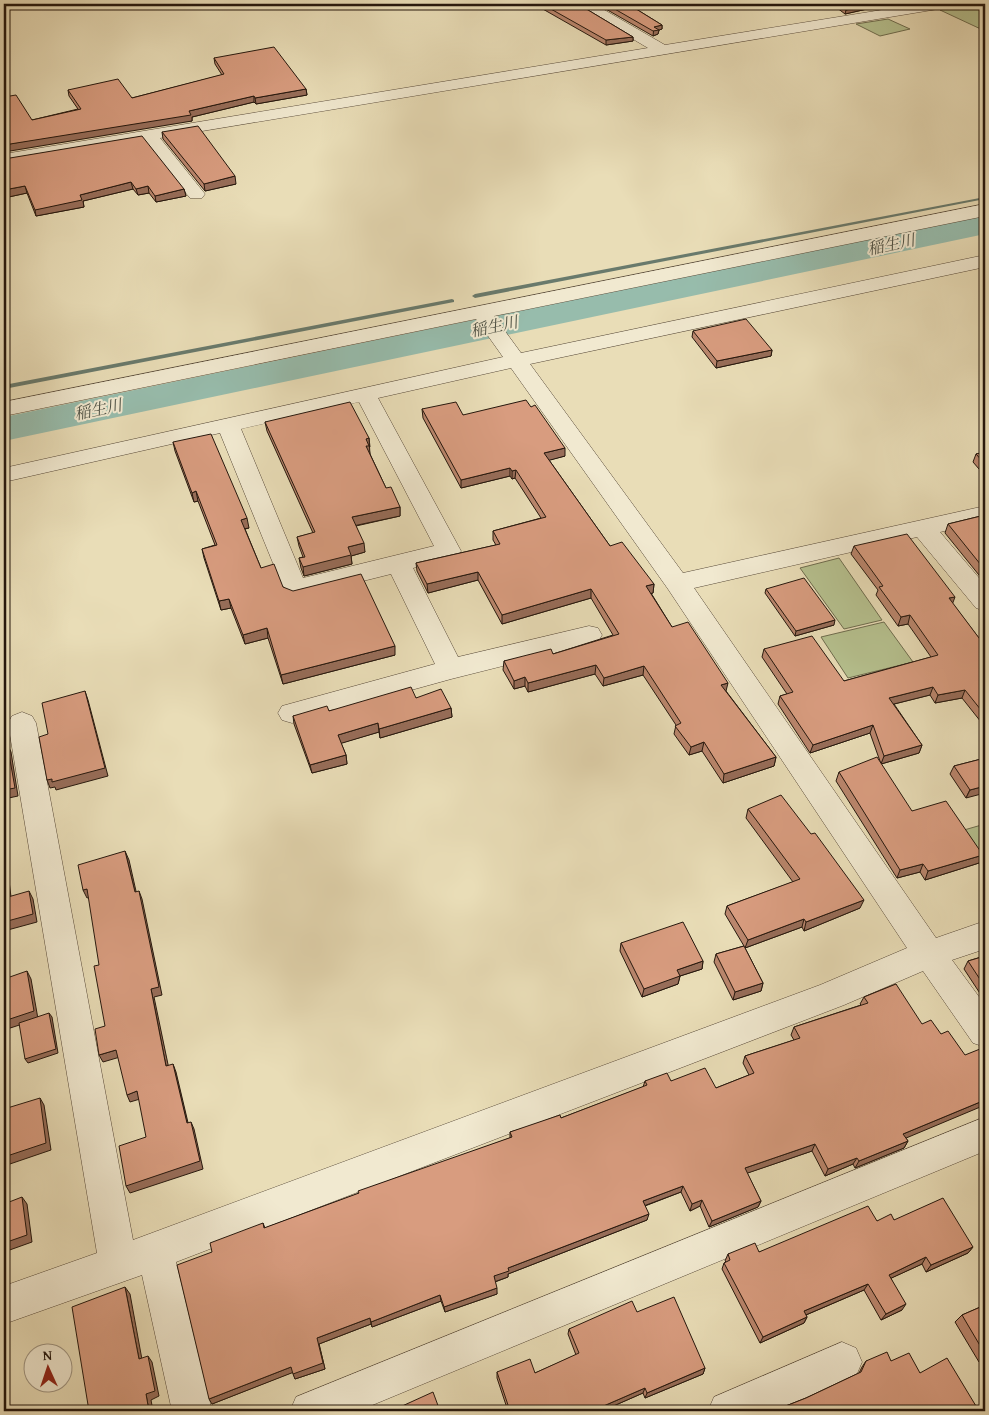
<svg xmlns="http://www.w3.org/2000/svg" width="989" height="1415" font-family="'Gentium Book Plus','Noto Serif JP',serif">
	<style>
		.green { fill: #b6c18f; stroke: #6e6c4e }
		.lines { fill: none; stroke-linecap: round; stroke-linejoin: round }
		.stream { fill: #697a6c; fill-rule: evenodd }
		.river { fill: #97bcac; fill-rule: evenodd }
		.minor-casing { stroke: #564838; stroke-width: 1 }
		.minor { fill: #f1e9d0; fill-rule: evenodd }
		.wall { fill: #ba866d; stroke: #25170d }
		.shaded-wall { fill: #976d59; stroke: #25170d }
		.building { fill: #d89c7f; stroke: #25170d }
		.labels { text-anchor: middle; stroke-width: 4; stroke-linejoin: round; paint-order: stroke }
		.far-water-label { font-size: 16px; font-style: italic; fill: #4d5145; stroke: #f1e9d0 }
	</style>
	<rect width="100%" height="100%" fill="#e9ddb7"/>
	<filter id="stains"><feTurbulence type="fractalNoise" baseFrequency=".004" numOctaves="4"/><feColorMatrix values="0 0 0 0 .2 0 0 0 0 .09 0 0 0 0 .02 0 0 0 .5 -.17"/></filter>
	<radialGradient id="worn" r=".72"><stop offset=".6" stop-color="#630" stop-opacity="0"/><stop offset="1" stop-color="#630" stop-opacity=".3"/></radialGradient>
	<g class="green">
		<polygon points="978,4 985,4 985,31 940,10"/>
		<polygon points="888,19 910,29 880,36 856,24"/>
		<polygon points="839,558 882,620 844,629 800,568"/>
		<polygon points="884,622 913,662 848,678 821,637"/>
		<polygon points="985,824 985,858 964,830"/>
	</g>
	<g class="lines">
		<g class="stream">
			<polygon points="985,197 985,199 475,298 472,296 475,294"/>
			<polygon points="452,299 454,300 454,302 4,389 4,385"/>
		</g>
		<polygon class="river" points="985,214 985,234 4,441 4,417"/>
		<g class="minor-casing">
			<g id="minor">
				<polygon points="577,4 594,4 665,45 919,4 951,4 944,8 160,138 205,194 202,198 190,198 144,141 4,164 4,154 648,48 579,7"/>
				<path d="M985,204V216L494,316L521,353L985,255V267L530,364L683,573L985,506V522L940,532L985,585V611L976,608L917,537L694,588L936,938L985,921V949L952,960L985,1005V1047L973,1043L923,971L844,1005L176,1262L212,1411H172L142,1275L4,1324V1286L97,1253L8,723L12,716L22,712L32,716L36,723L133,1240L820,985L907,948L668,589L511,368L378,398L461,551L458,557L413,568L458,657L589,626L598,628L602,635L598,642L451,679L292,723L282,720L278,713L282,706L435,664L391,574L295,598L286,595L220,433L4,482V468L503,357L476,319L4,416V402ZM359,402L434,546L303,578L241,429Z"/>
				<polygon points="985,1117 985,1151 358,1411 290,1411 296,1397"/>
				<polygon points="842,1342 856,1348 862,1362 856,1376 775,1411 708,1411 714,1397"/>
			</g>
		</g>
		<use href="#minor" class="minor"/>
	</g>
	<g class="wall">
		<polygon points="534,4 578,4 633,37 633,41 606,45"/>
		<polygon points="597,4 628,4 662,25 662,29 659,30 658,34 653,36"/>
		<polygon points="832,4 889,4 845,14"/>
		<polygon points="214,58 306,89 307,95 256,104 254,102 192,117 192,121 32,120 78,109 69,96 68,90 132,98 222,75 215,64"/>
		<polygon points="162,132 236,184 205,191 163,139"/>
		<polygon points="4,159 184,189 186,196 156,202 149,193 138,195 133,189 83,201 84,207 36,216 27,193 4,198"/>
		<polygon points="693,331 772,350 771,356 716,368 692,337"/>
		<polygon points="422,409 463,415 565,456 549,460 610,546 654,584 653,593 651,593 672,627 726,691 776,757 774,766 723,783 702,751 689,755 674,734 676,725 643,675 603,686 595,674 528,692 525,686 514,689 503,670 504,661 553,654 613,635 591,598 502,624 478,580 428,593 417,571 416,563 496,545 493,540 493,531 541,518 515,478 512,479 510,476 461,488 423,418"/>
		<polygon points="265,422 369,438 370,447 369,448 370,454 386,488 400,507 400,516 356,526 365,552 351,556 352,564 304,576 301,568 299,558 303,557 299,546 297,537 313,533 267,431"/>
		<polygon points="173,442 249,528 245,529 261,568 283,587 395,655 283,684 268,638 245,644 231,608 221,610 204,558 202,549 215,545 198,501 194,502 175,451"/>
		<polygon points="985,452 985,476 973,462 976,454"/>
		<polygon points="985,515 985,579 983,580 945,533 948,524"/>
		<polygon points="854,546 953,604 985,646 985,727 962,698 935,703 930,695 894,704 922,745 919,753 881,764 870,733 810,753 778,704 780,696 787,694 762,657 764,649 844,681 931,657 908,624 898,626 876,595 878,590 851,554"/>
		<polygon points="766,589 834,625 795,636 765,593"/>
		<polygon points="416,698 451,708 452,717 380,738 379,732 341,743 346,755 347,764 312,773 294,724 293,716"/>
		<polygon points="985,758 966,798 950,774 954,766"/>
		<polygon points="839,772 912,811 983,855 979,863 925,880 920,872 897,878 836,781"/>
		<polygon points="748,809 860,908 804,931 802,927 745,948 763,983 761,991 733,1000 714,962 716,954 744,946 725,914 727,906 793,882 746,818"/>
		<polygon points="621,943 703,961 702,969 680,976 678,984 642,997 620,951"/>
		<polygon points="985,951 985,1001 964,969 968,961 981,957"/>
		<polygon points="896,984 906,1138 908,1141 904,1148 855,1168 853,1164 825,1176 812,1151 747,1173 761,1201 758,1207 709,1227 700,1206 690,1211 681,1192 645,1206 647,1220 508,1274 508,1277 495,1282 497,1294 445,1312 441,1301 372,1327 371,1324 319,1344 325,1369 295,1379 293,1372 212,1404 263,1223 265,1228 510,1138 510,1132 561,1118 643,1087 645,1081 671,1081 716,1088 749,1075 743,1063 745,1056 794,1040 791,1035 794,1027 861,1005 860,1004 864,997"/>
		<polygon points="894,1220 973,1247 968,1253 926,1272 922,1264 891,1278 902,1310 881,1320 864,1290 806,1315 807,1317 804,1323 760,1343 722,1269 724,1263 726,1262 725,1261 728,1254 759,1252 877,1221"/>
		<polygon points="985,1305 985,1359 979,1362 955,1322 962,1315"/>
		<polygon points="637,1312 705,1368 703,1374 645,1398 643,1393 602,1411 508,1411 497,1378 497,1372 535,1373 576,1355 568,1334 569,1329"/>
		<polygon points="866,1361 891,1361 920,1373 979,1411 773,1411 806,1398 859,1373 862,1367"/>
	</g>
	<g class="shaded-wall">
		<polygon points="872,4 889,4 845,14 846,10"/>
		<polygon points="662,25 662,29 659,30 658,34 653,36 654,27"/>
		<polygon points="633,37 633,41 606,45 606,40"/>
		<polygon points="306,89 307,95 256,104 255,98"/>
		<polygon points="254,96 254,102 192,117 192,121 4,152 4,145 189,111"/>
		<polygon points="235,176 236,184 205,191 204,184"/>
		<polygon points="131,182 133,189 83,201 84,207 36,216 35,210 80,195"/>
		<polygon points="25,186 27,193 4,198 4,190"/>
		<polygon points="148,186 149,193 138,195 136,189"/>
		<polygon points="184,189 186,196 156,202 155,196"/>
		<polygon points="772,350 771,356 716,368 717,361"/>
		<polygon points="369,438 370,455 367,456 366,439"/>
		<polygon points="565,448 565,456 543,462 544,453"/>
		<polygon points="510,468 510,476 461,488 461,480"/>
		<polygon points="516,470 515,478 512,479 512,471"/>
		<polygon points="196,491 198,501 194,502 192,493"/>
		<polygon points="400,507 400,516 353,526 352,517"/>
		<polygon points="247,518 249,528 243,529 241,520"/>
		<polygon points="364,543 365,552 351,556 352,564 304,576 303,567 348,547"/>
		<polygon points="478,572 478,580 428,593 427,584"/>
		<polygon points="654,584 653,593 645,595 646,586"/>
		<polygon points="591,589 591,598 502,624 502,615"/>
		<polygon points="955,597 952,605 949,598"/>
		<polygon points="229,599 231,608 221,610 219,601"/>
		<polygon points="910,615 908,624 898,626 901,617"/>
		<polygon points="835,620 834,625 795,636 796,631"/>
		<polygon points="267,628 268,638 245,644 243,635"/>
		<polygon points="395,646 395,655 283,684 281,675"/>
		<polygon points="596,665 595,674 528,692 528,683"/>
		<polygon points="644,666 643,675 603,686 604,678"/>
		<polygon points="525,677 525,686 514,689 514,681"/>
		<polygon points="728,683 726,691 719,694 721,685"/>
		<polygon points="933,687 930,695 886,706 889,698"/>
		<polygon points="965,690 962,698 935,703 938,695"/>
		<polygon points="85,691 88,700 108,776 56,790 55,787 50,788 47,780"/>
		<polygon points="451,708 452,717 380,738 379,729"/>
		<polygon points="378,723 379,732 339,744 338,735"/>
		<polygon points="873,725 870,733 810,753 813,745"/>
		<polygon points="704,742 702,751 689,755 691,747"/>
		<polygon points="7,743 11,752 18,796 4,799"/>
		<polygon points="922,745 919,753 881,764 884,756"/>
		<polygon points="346,755 347,764 312,773 310,765"/>
		<polygon points="776,757 774,766 723,783 724,774"/>
		<polygon points="985,786 985,793 966,798 970,790"/>
		<polygon points="4,840 12,905 8,897 4,865"/>
		<polygon points="125,851 129,860 138,900 135,892"/>
		<polygon points="983,855 979,863 925,880 928,871"/>
		<polygon points="923,864 920,872 897,878 900,870"/>
		<polygon points="87,889 90,897 87,898 83,890"/>
		<polygon points="29,891 33,899 37,922 4,931 4,922"/>
		<polygon points="139,891 142,899 162,995 154,997 170,1074 166,1066 151,989"/>
		<polygon points="864,900 860,908 804,931 806,922"/>
		<polygon points="804,919 802,927 745,948 748,940"/>
		<polygon points="703,961 702,969 680,976 678,984 642,997 644,989 677,970"/>
		<polygon points="27,971 31,979 38,1019 4,1030 4,1021"/>
		<polygon points="763,983 761,991 733,1000 735,992"/>
		<polygon points="49,1013 52,1017 58,1053 28,1063 25,1059"/>
		<polygon points="116,1050 120,1057 103,1062 99,1055"/>
		<polygon points="173,1064 176,1072 190,1131 187,1123"/>
		<polygon points="137,1091 140,1099 130,1102 127,1095"/>
		<polygon points="40,1098 44,1105 51,1150 4,1166 4,1157"/>
		<polygon points="985,1100 985,1105 899,1141 903,1134"/>
		<polygon points="191,1122 194,1129 203,1169 130,1193 126,1186"/>
		<polygon points="908,1141 904,1148 855,1168 859,1161"/>
		<polygon points="815,1144 812,1151 742,1175 745,1168"/>
		<polygon points="857,1158 853,1164 825,1176 828,1169"/>
		<polygon points="683,1186 681,1192 641,1207 643,1201"/>
		<polygon points="22,1197 27,1204 32,1242 4,1252 4,1243"/>
		<polygon points="702,1200 700,1206 690,1211 692,1204"/>
		<polygon points="761,1201 758,1207 709,1227 712,1221"/>
		<polygon points="649,1214 647,1220 508,1274 508,1277 494,1282 494,1276 508,1268"/>
		<polygon points="973,1247 968,1253 926,1272 931,1265"/>
		<polygon points="926,1257 922,1264 885,1281 889,1275"/>
		<polygon points="868,1284 864,1290 801,1317 804,1311"/>
		<polygon points="125,1287 130,1294 143,1365 139,1359"/>
		<polygon points="497,1288 497,1294 445,1312 444,1307"/>
		<polygon points="440,1295 441,1301 372,1327 371,1322"/>
		<polygon points="906,1304 902,1310 881,1320 886,1314"/>
		<polygon points="807,1317 804,1323 760,1343 763,1337"/>
		<polygon points="370,1318 371,1324 319,1344 325,1369 295,1379 293,1374 317,1338"/>
		<polygon points="148,1356 152,1362 159,1396 151,1400 153,1411 149,1411 146,1394"/>
		<polygon points="985,1356 985,1359 979,1362"/>
		<polygon points="291,1367 294,1372 212,1404 209,1399"/>
		<polygon points="705,1368 703,1374 645,1398 647,1393"/>
		<polygon points="645,1388 643,1393 602,1411 592,1411"/>
	</g>
	<g class="building">
		<polygon points="542,4 578,4 633,37 606,40"/>
		<polygon points="606,4 628,4 662,25 654,27 659,30 653,31"/>
		<polygon points="838,4 872,4 846,10"/>
		<polygon points="274,47 306,89 255,98 254,96 189,111 191,115 4,145 4,97 16,95 32,120 81,109 68,90 118,79 132,98 224,74 214,58"/>
		<polygon points="198,126 235,176 204,184 162,132"/>
		<polygon points="142,136 184,189 155,196 148,186 136,189 131,182 80,195 82,200 35,210 25,186 4,190 4,159"/>
		<polygon points="746,319 772,350 717,361 693,331"/>
		<polygon points="526,400 531,407 535,405 565,448 544,453 610,546 622,542 654,584 646,586 672,627 688,622 728,683 721,685 776,757 724,774 704,742 691,747 675,726 681,723 644,666 604,678 596,665 528,683 525,677 514,681 504,661 551,649 553,654 619,634 591,589 502,615 478,572 427,584 416,563 500,544 493,531 546,517 516,470 512,471 510,468 461,480 422,409 456,402 463,415"/>
		<polygon points="350,402 369,438 366,439 369,446 366,446 386,488 391,487 400,507 352,517 364,543 348,547 351,555 303,567 299,558 305,557 297,537 315,532 265,422"/>
		<polygon points="211,434 247,518 241,520 261,568 274,564 283,587 293,591 361,574 395,646 281,675 267,628 243,635 229,599 219,601 202,549 217,545 196,491 192,493 173,442"/>
		<polygon points="985,452 985,464 976,454"/>
		<polygon points="985,515 985,570 948,524"/>
		<polygon points="907,534 955,597 949,598 985,646 985,715 965,690 938,695 933,687 889,698 922,745 884,756 873,725 813,745 780,696 793,692 764,649 812,636 844,681 938,655 910,615 901,617 879,587 883,586 854,546"/>
		<polygon points="804,578 835,620 796,631 766,589"/>
		<polygon points="411,687 416,698 441,689 451,708 379,729 378,723 338,735 346,755 310,765 293,716 327,706 329,711"/>
		<polygon points="85,691 105,768 52,782 52,779 47,780 39,737 48,734 42,703"/>
		<polygon points="7,743 15,788 4,790 4,744"/>
		<polygon points="877,757 912,811 946,801 983,855 928,871 923,864 900,870 839,772"/>
		<polygon points="985,758 985,786 970,790 954,766"/>
		<polygon points="781,795 811,834 815,833 864,900 806,922 804,919 748,940 727,906 800,879 748,809"/>
		<polygon points="125,851 135,892 139,891 159,987 151,989 166,1066 173,1064 187,1123 191,1122 200,1161 126,1186 119,1146 146,1137 137,1091 127,1095 116,1050 99,1055 95,1029 105,1026 94,966 99,965 87,889 83,890 78,865"/>
		<polygon points="4,865 8,897 29,891 33,914 4,922"/>
		<polygon points="683,922 703,961 677,970 680,976 644,989 621,943"/>
		<polygon points="744,946 763,983 735,992 716,954"/>
		<polygon points="985,956 985,987 968,961"/>
		<polygon points="27,971 34,1011 4,1021 4,979"/>
		<polygon points="896,984 922,1024 931,1020 941,1034 948,1031 965,1055 985,1047 985,1100 903,1134 908,1141 859,1161 857,1158 828,1169 815,1144 745,1168 761,1201 712,1221 702,1200 692,1204 683,1186 643,1201 649,1214 508,1268 509,1271 494,1276 497,1288 444,1307 440,1295 371,1322 370,1318 317,1338 323,1363 293,1374 291,1367 209,1399 177,1265 212,1252 210,1243 263,1223 264,1228 359,1193 358,1191 512,1137 510,1132 560,1115 561,1118 647,1085 645,1081 667,1073 671,1081 705,1068 716,1088 754,1073 745,1056 800,1038 794,1027 868,1003 864,997"/>
		<polygon points="49,1013 56,1049 25,1059 19,1023"/>
		<polygon points="40,1098 46,1143 4,1157 4,1109"/>
		<polygon points="22,1197 27,1235 4,1243 4,1204"/>
		<polygon points="943,1198 973,1247 931,1265 926,1257 889,1275 906,1304 886,1314 868,1284 804,1311 807,1317 763,1337 724,1263 730,1260 728,1254 755,1243 759,1252 868,1206 877,1221 891,1214 894,1220"/>
		<polygon points="125,1287 139,1359 148,1356 155,1391 146,1394 149,1411 89,1411 72,1307"/>
		<polygon points="674,1297 705,1368 647,1393 645,1388 592,1411 584,1411 583,1409 579,1411 510,1411 497,1372 530,1359 535,1373 579,1353 569,1329 632,1301 637,1312"/>
		<polygon points="985,1305 985,1354 962,1315"/>
		<polygon points="887,1352 891,1361 909,1353 920,1373 947,1358 979,1411 950,1411 948,1408 941,1411 773,1411 806,1398 861,1372 866,1361"/>
		<polygon points="433,1392 440,1411 401,1411 400,1407"/>
	</g>
	<g class="labels">
		<g class="far-water-label">
			<text transform="translate(891 244) rotate(-12)" y="6">稲生川</text>
			<text transform="translate(494 326) rotate(-12)" y="6">稲生川</text>
			<text transform="translate(98 409) rotate(-12)" y="6">稲生川</text>
		</g>
	</g>
	<rect width="989" height="1415" fill="none" stroke="#e9ddb7" stroke-width="20"/>
	<rect x="5" y="5" width="979" height="1405" fill="none" stroke="#25170d" stroke-width="2.5"/>
	<rect x="10" y="10" width="969" height="1395" fill="none" stroke="#25170d"/>
	<g transform="translate(48 1368) rotate(357)"><circle r="24" fill="#f1e9d0" stroke="#9f9582"/>
	<path d="M0-4L9 19L0 12L-9 19Z" fill="#8f2418"/>
	<text y="-8" font-size="14" font-weight="bold" text-anchor="middle" fill="#25170d">N</text>
	</g>
	<rect width="100%" height="100%" filter="url(#stains)"/>
	<rect width="100%" height="100%" fill="url(#worn)"/>
</svg>
